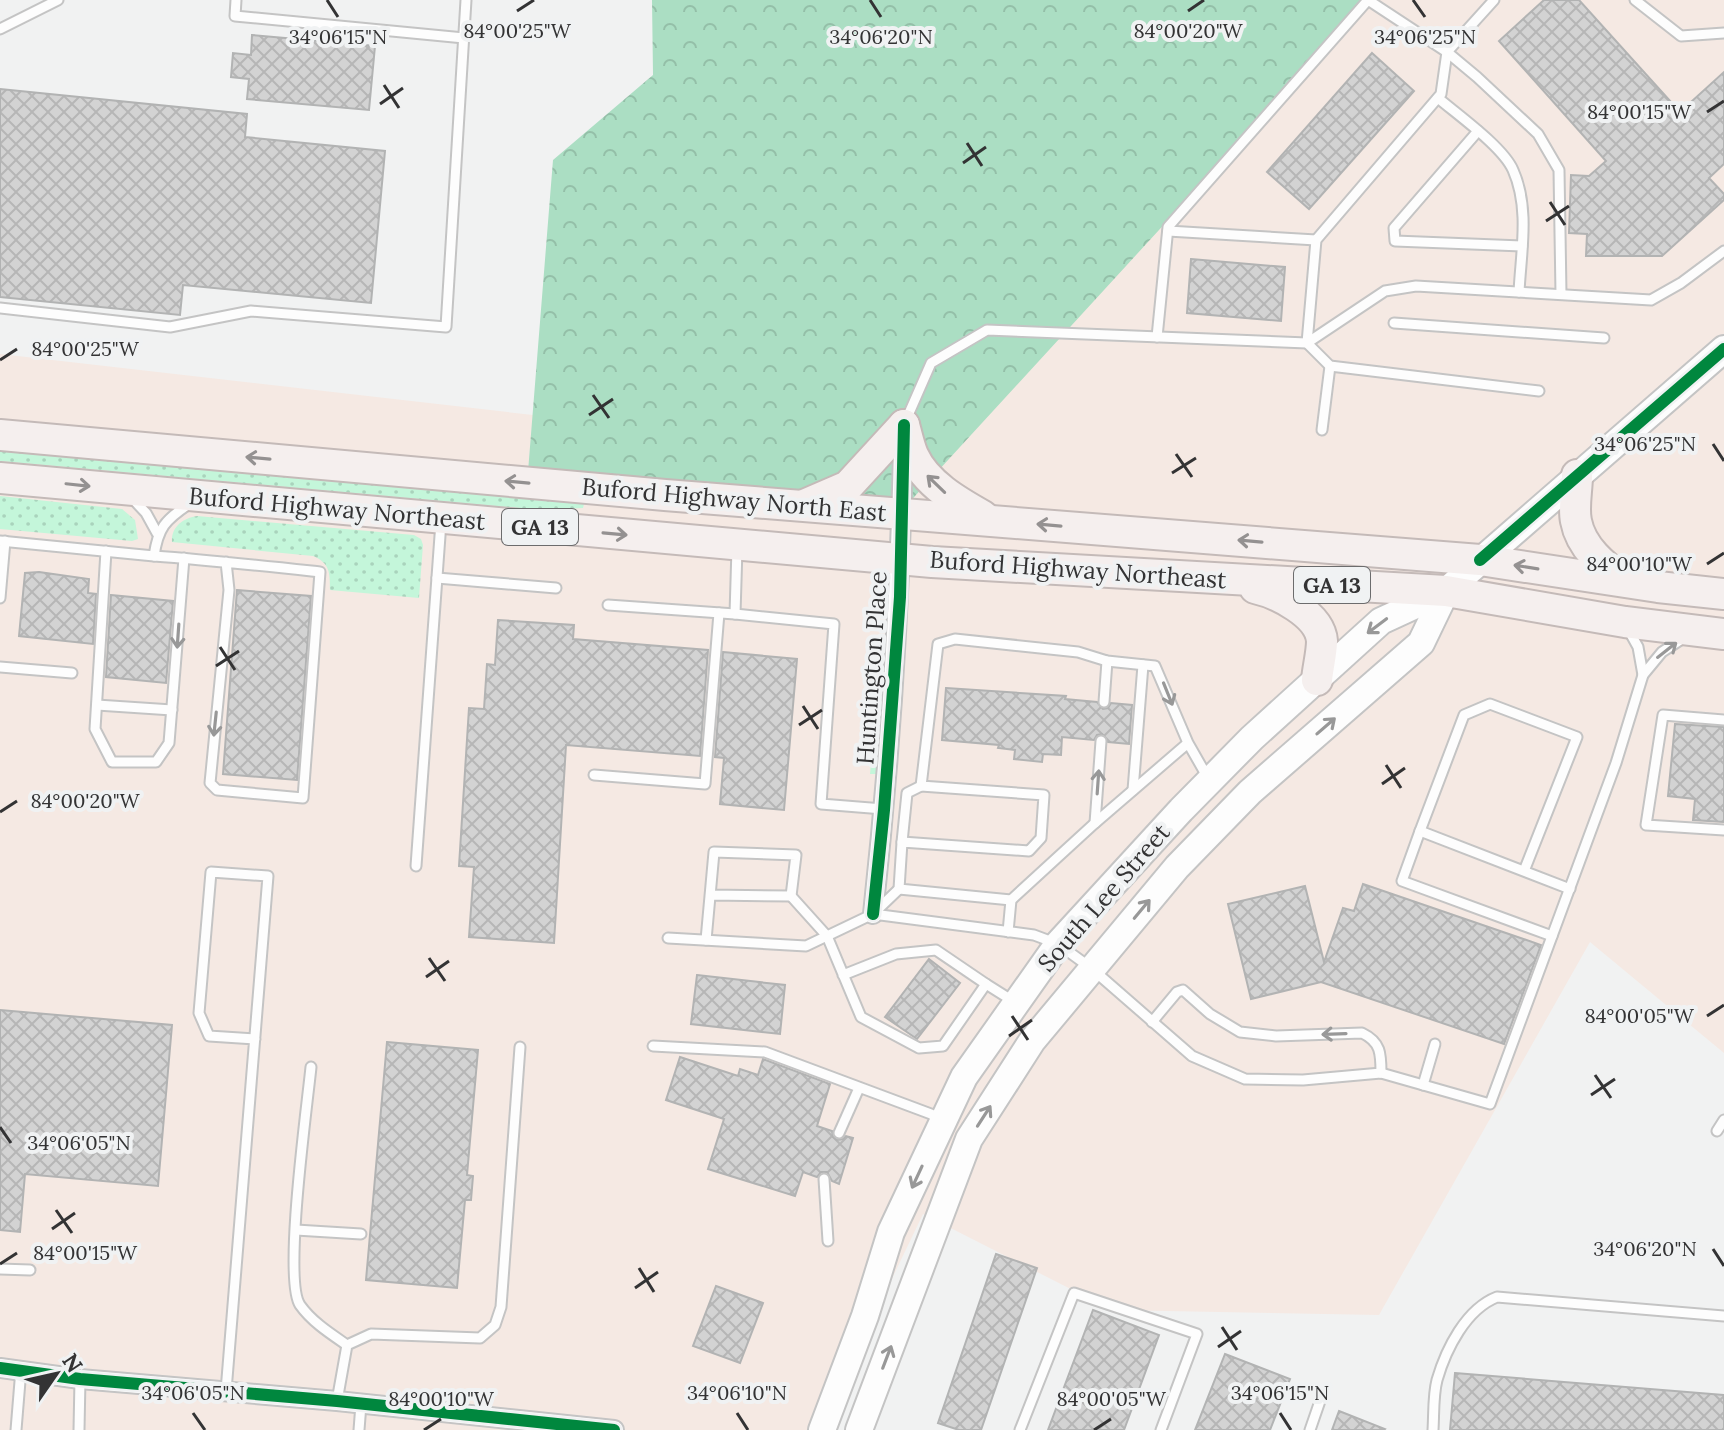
<svg xmlns="http://www.w3.org/2000/svg" width="1724" height="1430" font-family="Lora,serif">
	<style>
		.commercial { fill: #f5e9e3 }
		.green { fill: url(#green-dots) }
		.forest { fill: url(#forest-crowns) }
		.building { fill: url(#building-cross-hatch); stroke: #b2b3b3; stroke-width: 2 }
		.lines { fill: none; stroke-linecap: round; stroke-linejoin: round }
		.lane-casing { stroke: #c4c4c4; stroke-width: 13 }
		.street-casing { stroke: #c4c4c4; stroke-width: 22 }
		.secondary-casing { stroke: #c4c4c4; stroke-width: 30 }
		.primary-casing { stroke: #c4bab8; stroke-width: 34 }
		.lane { stroke: #fdfdfd; stroke-width: 9 }
		.street { stroke: #fdfdfd; stroke-width: 18 }
		.secondary { stroke: #fdfdfd; stroke-width: 26 }
		.primary { stroke: #f5efee; stroke-width: 30 }
		.cycleway-casing { stroke: #f0f2f3; stroke-width: 17 }
		.cycleway { stroke: #00873e; stroke-width: 12 }
		.oneway { stroke: #949191 }
		.oneway2 { stroke: #989898 }
		.ticks { fill: none; stroke: #333334; stroke-width: 3 }
		.labels { text-anchor: middle; stroke-width: 8; stroke-linejoin: round; paint-order: stroke }
		.shield { fill: #f0f2f3; stroke: #6c6c6d; stroke-width: 2 }
		.shield-label { font-size: 22px; font-weight: bold; fill: #333334 }
		.street-label { font-size: 24px; fill: #333334; stroke: #f0f2f3 }
		.ticks-label { font-size: 20px; text-anchor: middle; fill: #333334; stroke: #f0f2f3; stroke-width: 8; stroke-linejoin: round; paint-order: stroke }
	</style>
	<defs>
		<pattern id="green-dots" width="8" height="8" patternUnits="userSpaceOnUse" patternTransform="scale(2)"><rect width="8" height="8" fill="#c4f6da"/><path d="M2 2h.1M6 6h.1" fill="none" stroke="#a9d3bc" stroke-width="1.8" stroke-linecap="round"/></pattern>
		<pattern id="forest-crowns" width="20" height="18" patternUnits="userSpaceOnUse" patternTransform="scale(2)"><rect width="20" height="18" fill="#abdec3"/><path d="M2 6a3 3 0 1 1 6 0M12 15a3 3 0 1 1 6 0" fill="none" stroke="#94bfa8"/></pattern>
		<pattern id="building-cross-hatch" width="8" height="8" patternUnits="userSpaceOnUse" patternTransform="scale(2)"><rect width="8" height="8" fill="#d3d3d3"/><path d="M0 0l8 8M0 8l8-8" fill="none" stroke="#b6b6b6"/></pattern>
	</defs>
	<rect width="100%" height="100%" fill="#f1f2f2"/>
	<polygon class="commercial" points="1370,0 1724,0 1724,1053 1590,942 1379,1315 1112,1310 923,1214 841,1385 828,1430 0,1430 0,354 533,415 527,484"/>
	<g class="green">
		<polygon points="0,447 585,500 583,508 540,510 0,461"/>
		<polygon points="0,496 122,509 135,520 138,539 132,541 0,529"/>
		<path d="M197,516L414,535L421,539L423,545L419,598L330,590C330,573 330,563 313,556L172,542C171,527 183,518 197,516Z"/>
		<polygon points="876,711 883,711 876,774 870,774"/>
	</g>
	<polygon class="forest" points="652,0 1370,0 893,520 527,484 553,160 653,75"/>
	<g class="building">
		<polygon points="1544,0 1579,0 1680,112 1724,72 1724,164 1709,178 1724,194 1724,200 1662,256 1586,256 1587,234 1569,233 1571,175 1589,176 1606,161 1499,41"/>
		<polygon points="252,35 375,46 369,110 247,99 249,79 231,77 233,53 251,55"/>
		<polygon points="1372,53 1414,91 1309,209 1267,172"/>
		<polygon points="0,89 247,114 245,137 385,151 371,303 183,285 180,315 0,297"/>
		<polygon points="1191,259 1285,267 1281,321 1187,313"/>
		<polygon points="39,572 89,579 88,593 96,594 93,644 19,636 25,573"/>
		<polygon points="237,590 311,596 297,780 223,774"/>
		<polygon points="111,595 173,601 166,683 106,677"/>
		<polygon points="498,620 574,625 573,639 708,650 700,756 566,745 554,943 469,937 474,867 459,866 469,708 484,709 487,664 495,665"/>
		<polygon points="723,652 797,659 784,810 720,804 724,758 715,757"/>
		<polygon points="946,688 1066,696 1065,699 1097,702 1103,709 1108,708 1111,703 1132,705 1129,744 1108,742 1102,734 1097,735 1094,740 1062,737 1061,755 1043,754 1042,762 1014,759 1015,750 998,748 999,745 942,740"/>
		<polygon points="1675,724 1724,727 1724,822 1693,820 1695,799 1668,796"/>
		<polygon points="1363,884 1541,945 1504,1044 1321,982 1251,999 1228,904 1305,886 1324,962 1343,908 1354,911"/>
		<polygon points="929,959 960,983 917,1039 885,1017"/>
		<polygon points="697,975 785,985 780,1034 691,1024"/>
		<polygon points="0,1010 172,1025 158,1186 25,1174 20,1232 0,1230"/>
		<polygon points="387,1042 478,1050 467,1175 473,1176 471,1200 465,1200 457,1288 366,1280"/>
		<polygon points="680,1057 738,1076 740,1069 758,1075 763,1059 830,1084 817,1126 832,1131 833,1137 837,1140 843,1139 846,1136 853,1138 839,1184 832,1181 827,1172 821,1172 817,1177 803,1172 795,1196 708,1169 724,1119 666,1100"/>
		<polygon points="996,1254 1037,1268 981,1430 959,1430 938,1423"/>
		<polygon points="716,1286 763,1303 740,1363 693,1346"/>
		<polygon points="1093,1310 1159,1335 1124,1430 1048,1430"/>
		<polygon points="1225,1354 1290,1379 1270,1430 1195,1430"/>
		<polygon points="1455,1373 1724,1395 1724,1430 1450,1430"/>
		<polygon points="1339,1411 1385,1429 1384,1430 1332,1430"/>
	</g>
	<g class="lines">
		<g class="lane-casing">
			<g id="lane">
				<polyline points="236,0 235,16 464,38"/>
				<polyline points="1368,0 1447,52 1477,77 1538,134 1559,170 1561,294"/>
				<polyline points="1494,0 1447,52 1441,94 1316,240 1307,343 1330,366 1539,391"/>
				<polyline points="1635,0 1681,36 1724,33"/>
				<polyline points="0,29 58,0"/>
				<path d="M1438,98C1458,115 1503,147 1513,170C1530,208 1521,252 1519,292"/>
				<polyline points="1478,131 1394,228 1395,241 1522,246"/>
				<polyline points="1168,231 1316,240"/>
				<polyline points="0,308 170,327 251,311 446,327 466,0"/>
				<polyline points="1394,323 1604,338"/>
				<polyline points="1157,337 1168,227 1368,0"/>
				<polyline points="906,420 931,363 987,330 1307,343 1385,291 1416,286 1651,300 1681,283 1724,251"/>
				<polyline points="1322,430 1330,366"/>
				<polyline points="131,497 146,513 157,533"/>
				<path d="M0,541L154,556C158,528 165,520 189,504"/>
				<polyline points="737,548 735,614 834,624 821,804 883,809"/>
				<polyline points="106,551 95,729 112,762 156,762 169,743 184,558"/>
				<path d="M154,556C209,560 264,566 320,572L303,798L217,790L210,783L229,590L226,562"/>
				<polyline points="437,578 556,588"/>
				<polyline points="0,598 5,541"/>
				<polyline points="608,605 735,614"/>
				<polyline points="1628,629 1638,647 1643,675"/>
				<polyline points="0,667 72,673"/>
				<polyline points="1104,702 1107,661"/>
				<polyline points="97,705 172,710"/>
				<polyline points="1724,720 1663,715 1646,825 1724,830"/>
				<polyline points="1188,743 1095,823 1011,900 899,889 902,842 1029,851 1041,838 1044,795 921,786 938,644 955,639 1078,652 1107,661 1155,666 1188,743 1208,778"/>
				<polyline points="594,775 705,784 719,613"/>
				<polyline points="1133,790 1143,665"/>
				<polyline points="1095,823 1101,741"/>
				<polyline points="1420,831 1402,881 1552,936"/>
				<polyline points="902,842 907,793 921,786"/>
				<polyline points="416,866 441,522"/>
				<polyline points="1524,871 1577,737 1490,704 1464,715 1420,831 1570,889"/>
				<polyline points="791,896 827,936 861,1017 919,1048 943,1046 986,984 936,950 896,954 843,975"/>
				<polyline points="875,912 899,889"/>
				<polyline points="1008,932 1011,900"/>
				<polyline points="668,938 806,946 873,914 1034,935 1058,944 1091,968 1192,1056 1245,1079 1303,1080 1381,1073 1490,1104 1616,763 1643,675 1662,652 1685,637"/>
				<polyline points="706,940 714,852 796,855 791,896 710,895"/>
				<polyline points="986,984 1013,1001"/>
				<path d="M1152,1022L1177,992L1183,990L1210,1014L1240,1032L1276,1036L1362,1033C1381,1042 1381,1054 1381,1073"/>
				<polyline points="653,1046 765,1052 931,1114 941,1121"/>
				<path d="M311,1067C307,1107 283,1280 300,1305C312,1322 331,1334 347,1345"/>
				<polyline points="1423,1085 1435,1044"/>
				<polyline points="1717,1131 1724,1120"/>
				<polyline points="839,1133 859,1088"/>
				<polyline points="824,1179 828,1241"/>
				<polyline points="296,1230 361,1234"/>
				<polyline points="0,1269 30,1270"/>
				<polyline points="226,1391 268,876 211,872 199,1013 209,1036 255,1039"/>
				<polyline points="337,1401 347,1345 371,1334 480,1338 495,1325 501,1307 520,1047"/>
				<polyline points="16,1430 21,1369"/>
				<polyline points="79,1430 80,1379"/>
				<polyline points="359,1430 361,1404"/>
				<polyline points="1020,1430 1074,1293 1197,1334 1161,1430"/>
				<polyline points="1310,1430 1320,1401"/>
				<path d="M1433,1430C1434,1414 1433,1395 1437,1380C1446,1349 1466,1309 1497,1297L1724,1316"/>
			</g>
		</g>
		<g class="street-casing">
			<g id="street">
				<path d="M873,914C890,758 900,603 903,446"/>
				<polyline points="0,1368 80,1379 337,1401 614,1430"/>
			</g>
		</g>
		<g class="secondary-casing">
			<g id="secondary">
				<polyline points="822,1430 865,1316 891,1232 964,1077 1058,944 1181,810 1252,738 1381,621 1446,591 1724,349"/>
				<polyline points="859,1430 969,1139 1032,1041 1177,867 1250,792 1421,643 1446,591"/>
			</g>
		</g>
		<g class="primary-casing">
			<g id="primary">
				<path d="M904,425C907,435 909,446 913,455C926,484 958,502 983,516"/>
				<polyline points="0,435 665,495 1480,560 1658,587 1724,594"/>
				<path d="M1577,475C1577,490 1573,507 1576,521C1581,548 1604,566 1624,581"/>
				<polyline points="0,478 932,562 1446,591 1625,622 1724,634"/>
				<polyline points="804,505 848,486 904,425"/>
				<path d="M1255,588C1277,593 1320,614 1322,641C1322,653 1318,668 1317,680"/>
			</g>
		</g>
		<use href="#lane" class="lane"/>
		<use href="#street" class="street"/>
		<use href="#secondary" class="secondary"/>
		<use href="#primary" class="primary"/>
		<g class="cycleway-casing">
			<g id="cycleway">
				<polyline points="1480,560 1724,349"/>
				<polyline points="873,914 884,810 900,597 904,425"/>
				<polyline points="0,1368 80,1379 337,1401 614,1430"/>
			</g>
		</g>
		<use href="#cycleway" class="cycleway"/>
	</g>
	<defs><path id="oneway-shaft" d="M-6 0H5M1.5-3L5.5 0L1.5 3" fill="none" stroke-width="1.6" stroke-linecap="round" stroke-linejoin="round" transform="scale(2)"/></defs>
	<g class="oneway">
		<use href="#oneway-shaft" transform="translate(258 458) rotate(-175)"/>
		<use href="#oneway-shaft" transform="translate(517 482) rotate(-175)"/>
		<use href="#oneway-shaft" transform="translate(936 484) rotate(-136)"/>
		<use href="#oneway-shaft" transform="translate(78 485) rotate(6)"/>
		<use href="#oneway-shaft" transform="translate(1049 525) rotate(-175)"/>
		<use href="#oneway-shaft" transform="translate(615 534) rotate(5)"/>
		<use href="#oneway-shaft" transform="translate(1250 541) rotate(-175)"/>
		<use href="#oneway-shaft" transform="translate(1526 567) rotate(-171)"/>
	</g>
	<g class="oneway2">
		<use href="#oneway-shaft" transform="translate(1377 626) rotate(143)"/>
		<use href="#oneway-shaft" transform="translate(178 636) rotate(94)"/>
		<use href="#oneway-shaft" transform="translate(1667 650) rotate(-38)"/>
		<use href="#oneway-shaft" transform="translate(1168 694) rotate(68)"/>
		<use href="#oneway-shaft" transform="translate(215 724) rotate(96)"/>
		<use href="#oneway-shaft" transform="translate(1326 726) rotate(-41)"/>
		<use href="#oneway-shaft" transform="translate(1098 782) rotate(-86)"/>
		<use href="#oneway-shaft" transform="translate(1142 909) rotate(-50)"/>
		<use href="#oneway-shaft" transform="translate(1334 1034) rotate(178)"/>
		<use href="#oneway-shaft" transform="translate(984 1116) rotate(-57)"/>
		<use href="#oneway-shaft" transform="translate(917 1177) rotate(115)"/>
		<use href="#oneway-shaft" transform="translate(887 1357) rotate(-69)"/>
	</g>
	<path class="ticks" d="M327,0L338,17M870,0L881,17M1413,0L1425,17M517,11L534,0M1188,11L1204,0M384,85L399,108M380,104L403,88M1707,112L1724,101M967,143L982,166M963,163L986,147M1550,202L1565,225M1546,221L1569,206M0,360L17,349M593,395L609,418M589,415L613,399M1713,444L1724,461M1176,454L1192,477M1172,473L1196,458M1707,564L1724,553M220,647L235,670M216,666L239,651M803,706L818,729M799,725L822,710M1386,765L1401,788M1382,784L1405,768M0,812L17,801M429,958L445,981M426,977L449,961M1012,1016L1028,1040M1707,1016L1724,1005M1009,1036L1032,1020M1595,1075L1611,1098M1591,1095L1615,1079M0,1127L11,1143M56,1210L72,1233M52,1229L75,1213M1713,1249L1724,1266M0,1264L17,1253M639,1268L654,1292M635,1288L658,1272M1222,1327L1237,1350M1218,1347L1241,1331M193,1413L205,1430M737,1413L748,1430M1280,1413L1291,1430M424,1430L441,1419M1094,1430L1111,1419"/>
	<g class="labels">
		<g class="shield">
			<rect x="502" y="509" width="76" height="36" rx="6"/>
			<rect x="1294" y="567" width="76" height="36" rx="6"/>
		</g>
		<g class="shield-label">
			<text x="540" y="535">GA 13</text>
			<text x="1332" y="593">GA 13</text>
		</g>
		<g class="street-label">
			<text transform="translate(734 500) rotate(5)" y="8">Buford Highway North East</text>
			<text transform="translate(337 509) rotate(5)" y="8">Buford Highway Northeast</text>
			<text transform="translate(1078 570) rotate(4)" y="8">Buford Highway Northeast</text>
			<text transform="translate(872 668) rotate(-86)" y="8">Huntington Place</text>
			<text transform="translate(1104 898) rotate(-49)" y="8">South Lee Street</text>
		</g>
	</g>
	<g class="ticks-label">
		<text x="1188" y="38">84°00'20"W</text>
		<text x="517" y="38">84°00'25"W</text>
		<text x="1425" y="44">34°06'25"N</text>
		<text x="338" y="44">34°06'15"N</text>
		<text x="881" y="44">34°06'20"N</text>
		<text x="1639" y="119">84°00'15"W</text>
		<text x="85" y="356">84°00'25"W</text>
		<text x="1645" y="451">34°06'25"N</text>
		<text x="1639" y="571">84°00'10"W</text>
		<text x="85" y="808">84°00'20"W</text>
		<text x="1639" y="1023">84°00'05"W</text>
		<text x="79" y="1150">34°06'05"N</text>
		<text x="1645" y="1256">34°06'20"N</text>
		<text x="85" y="1260">84°00'15"W</text>
		<text x="193" y="1400">34°06'05"N</text>
		<text x="737" y="1400">34°06'10"N</text>
		<text x="1280" y="1400">34°06'15"N</text>
		<text x="441" y="1406">84°00'10"W</text>
		<text x="1111" y="1406">84°00'05"W</text>
	</g>
	<g transform="translate(56 1374) rotate(56)" stroke="#f0f2f3" stroke-width="6" paint-order="stroke">
	<path d="M0-6L14 30L0 20L-14 30Z" fill="#333334"/>
	<text y="-12" font-size="22" font-weight="bold" text-anchor="middle" fill="#333334">N</text>
	</g>
</svg>
